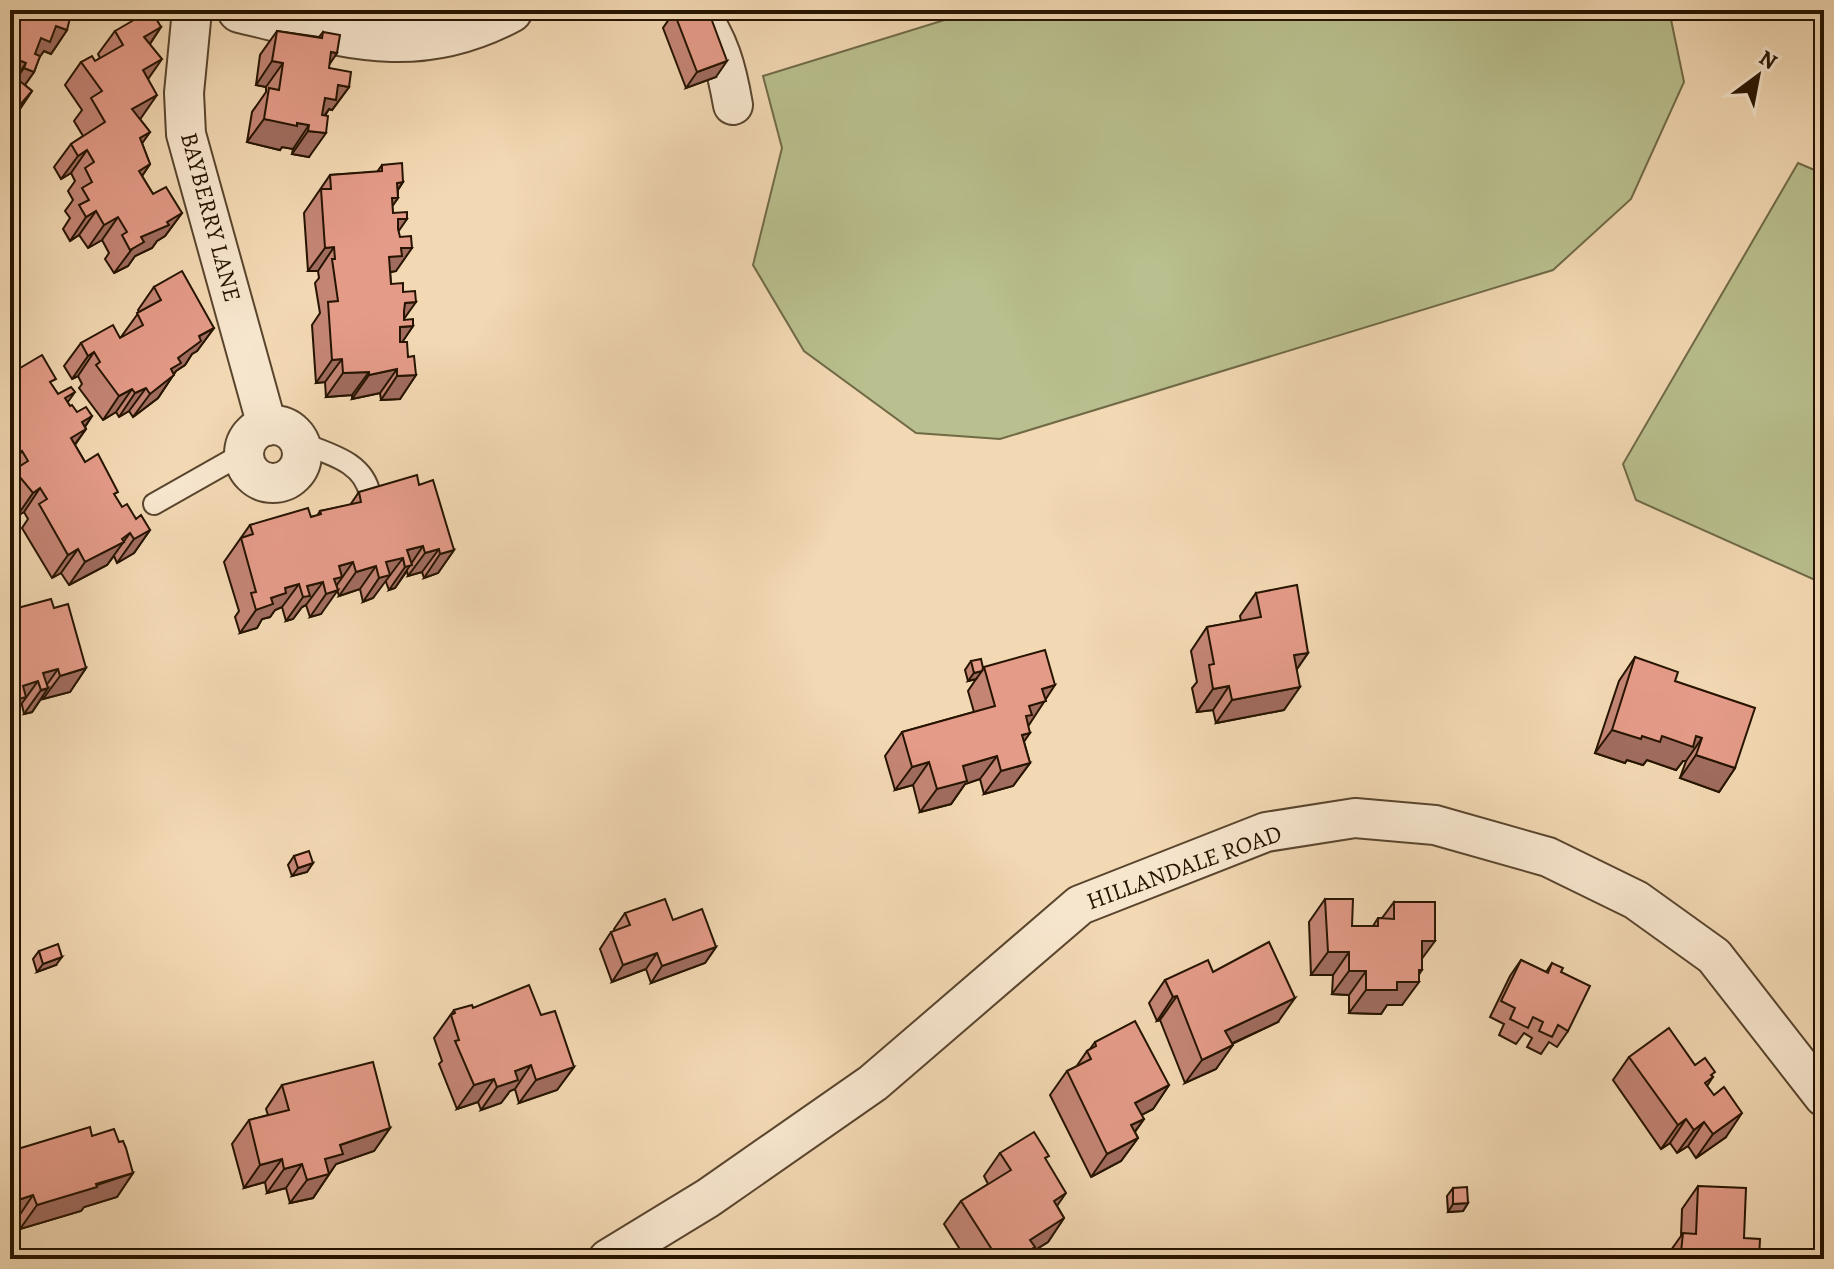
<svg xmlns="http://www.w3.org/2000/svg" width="1834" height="1269" font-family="Alegreya,serif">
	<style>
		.green { fill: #b9bf8e; stroke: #706a47; stroke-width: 2 }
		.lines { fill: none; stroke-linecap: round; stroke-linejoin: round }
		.service-casing { stroke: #59452d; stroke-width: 24 }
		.minor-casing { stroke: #59452d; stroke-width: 42 }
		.tertiary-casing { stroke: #59452d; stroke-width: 48 }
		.service { stroke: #f7e6ce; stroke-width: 20 }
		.minor { stroke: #f7e6ce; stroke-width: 38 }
		.tertiary { stroke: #f7e6ce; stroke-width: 44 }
		.wall { fill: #c48575; stroke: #261400; stroke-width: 2 }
		.shaded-wall { fill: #a06c5f; stroke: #261400; stroke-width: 2 }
		.building { fill: #e49b88; stroke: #261400; stroke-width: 2 }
		.labels { text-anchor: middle; stroke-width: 6; stroke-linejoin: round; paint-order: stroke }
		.street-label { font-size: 24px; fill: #261400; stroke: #f7e6ce }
	</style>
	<rect width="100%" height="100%" fill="#f2d8b3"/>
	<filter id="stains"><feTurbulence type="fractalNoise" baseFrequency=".0025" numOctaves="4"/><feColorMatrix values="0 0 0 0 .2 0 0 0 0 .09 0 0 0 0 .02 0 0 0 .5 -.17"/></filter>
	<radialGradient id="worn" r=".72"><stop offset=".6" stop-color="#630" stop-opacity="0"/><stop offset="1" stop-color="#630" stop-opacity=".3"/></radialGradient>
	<g class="green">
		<polygon points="977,10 1669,10 1684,82 1631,199 1553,270 1000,439 916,433 804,351 753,265 782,148 763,76"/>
		<polygon points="1798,163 1824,174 1824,584 1636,500 1623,464"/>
	</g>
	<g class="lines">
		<g class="service-casing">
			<g id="service">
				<path d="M299,442C328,454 364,461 370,495"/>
				<polyline points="154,504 244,453"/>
			</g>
		</g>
		<g class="minor-casing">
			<g id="minor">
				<polyline points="192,10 184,93 186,134 267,426"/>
				<path d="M696,10C719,38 727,70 733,105"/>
				<circle cx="273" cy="454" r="29"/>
				<polyline points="608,1259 708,1198 873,1083 1080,905 1266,832 1355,818 1435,825 1548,857 1636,900 1714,956 1824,1097"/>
			</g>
		</g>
		<g class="tertiary-casing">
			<path id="tertiary" d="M240,10C339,33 413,62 510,10"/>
		</g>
		<use href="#service" class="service"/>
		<use href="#minor" class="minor"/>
		<use href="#tertiary" class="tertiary"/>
	</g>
	<g class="wall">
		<polygon points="10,10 67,30 51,54 44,51 40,56 34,72 25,85 32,91 12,120 10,130"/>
		<polygon points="674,12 716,77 686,88 663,28"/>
		<polygon points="161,27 150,44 148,79 140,119 150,132 142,143 150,164 142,176 153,194 182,213 165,236 157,241 152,248 135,256 128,266 114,273 105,259 109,253 102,240 88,248 79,235 70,241 63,229 70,218 65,211 73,200 68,191 75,181 71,173 61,179 54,167 71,144 83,136 74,121 82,110 65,85 81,62 95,61 100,58 98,54 115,31"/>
		<polygon points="277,31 319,37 323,32 337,53 329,64 329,68 349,87 332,110 329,109 325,116 309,157 292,154 293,149 282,147 280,150 247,142 252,112 266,92 266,87 256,85 260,55"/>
		<polygon points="382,165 403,182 398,190 398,198 392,206 393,213 398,231 396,271 390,272 391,284 404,320 413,326 402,342 416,375 400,399 381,400 380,393 352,399 352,395 326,397 325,382 316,383 312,325 320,313 315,283 319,278 318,271 308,271 304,213 330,175 377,172"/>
		<polygon points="154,287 214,328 197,351 192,354 185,365 176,371 158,398 133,417 129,411 119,417 116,412 103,420 79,388 82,384 78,376 72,379 64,366 81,343 121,337 139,312 138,310"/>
		<polygon points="10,374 52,385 58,394 68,403 70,406 77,412 92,416 85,427 86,429 75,445 85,462 115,496 122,507 150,530 134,553 117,563 114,556 107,565 69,585 61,573 52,578 22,528 28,519 24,512 17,516 10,508"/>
		<polygon points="419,485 454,550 438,573 424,578 422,572 408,576 407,571 395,588 389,590 386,582 384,582 373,598 363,602 360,589 339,596 336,586 321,614 310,617 306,605 302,607 293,619 286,621 282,607 275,610 270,617 262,619 257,628 240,633 235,617 239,611 224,562 250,525 317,516 320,511 350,505 359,492"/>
		<polygon points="1256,593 1308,653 1297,669 1284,710 1216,723 1213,710 1197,712 1192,688 1197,682 1191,651 1207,627 1241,621 1240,616"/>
		<polygon points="54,608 86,668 70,692 43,699 43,696 32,712 24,714 22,705 20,705 10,720 10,610"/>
		<polygon points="1635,657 1675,681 1735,768 1719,792 1680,778 1686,761 1683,761 1676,770 1647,760 1643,765 1627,760 1625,763 1595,753 1619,681"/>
		<polygon points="971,661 983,668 984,667 1045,700 1028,725 1024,742 1030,763 1013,786 984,794 980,779 965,784 951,804 920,812 913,785 895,790 885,756 902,732 974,712 968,691 976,679 968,681 965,670"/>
		<polygon points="294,856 313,863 307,872 292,876 288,865"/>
		<polygon points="1325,899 1352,926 1373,926 1378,918 1382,918 1394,902 1422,959 1419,975 1402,1005 1387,1005 1381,1014 1349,1013 1349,995 1332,994 1333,975 1311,975 1309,922"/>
		<polygon points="625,913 673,920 716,947 705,963 651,983 646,969 612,982 600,949 611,932 615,931 614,929"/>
		<polygon points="39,951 56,965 37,972 33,959"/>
		<polygon points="1521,960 1546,972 1552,963 1561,972 1568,1031 1557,1047 1549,1042 1541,1054 1527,1047 1532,1038 1524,1033 1516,1044 1499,1035 1504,1024 1490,1017 1510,976"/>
		<polygon points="1213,972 1278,1022 1232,1044 1216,1069 1185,1083 1160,1020 1157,1021 1149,1003 1165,980"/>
		<polygon points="454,1010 541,1015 574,1067 557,1090 519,1103 515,1089 510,1091 501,1103 481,1110 478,1102 457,1109 439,1064 442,1061 434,1038"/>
		<polygon points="1095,1042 1169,1085 1153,1109 1141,1115 1144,1119 1135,1132 1138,1138 1121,1161 1091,1177 1050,1095 1067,1071 1076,1067 1087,1051 1090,1049"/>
		<polygon points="1629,1057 1695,1065 1712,1076 1713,1077 1707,1086 1726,1137 1696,1158 1688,1146 1677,1153 1670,1143 1661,1149 1613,1080"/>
		<polygon points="282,1085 390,1128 374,1151 336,1164 313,1198 290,1203 286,1188 267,1193 265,1182 244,1188 232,1144 249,1120 268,1115 266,1109"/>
		<polygon points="92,1136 119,1142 133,1173 117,1197 84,1207 81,1211 20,1229 17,1219 10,1221 10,1149 11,1151"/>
		<polygon points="1000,1153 1046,1160 1057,1206 1064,1218 1048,1242 1032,1252 1027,1259 966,1259 944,1224 961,1201 988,1184 984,1176"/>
		<polygon points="1698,1186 1744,1238 1759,1259 1666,1259 1666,1257 1681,1236 1682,1209"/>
		<polygon points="1453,1188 1468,1203 1463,1211 1448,1212 1447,1196"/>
	</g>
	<g class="shaded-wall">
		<polygon points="56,26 67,30 51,54 44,51 34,65 25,62 41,38"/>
		<polygon points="161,27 145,51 144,37"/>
		<polygon points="331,52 337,53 321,77"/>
		<polygon points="10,56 26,63 10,86"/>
		<polygon points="162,59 146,82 143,70"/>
		<polygon points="272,61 283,63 266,87 256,85"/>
		<polygon points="727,61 716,77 686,88 697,72"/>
		<polygon points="24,68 34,72 17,96 10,88"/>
		<polygon points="338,85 349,87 332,110 329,109 319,123 325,98"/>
		<polygon points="32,91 16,115 10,121 20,105"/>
		<polygon points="157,95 141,118 116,133 132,109"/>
		<polygon points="264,119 297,123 309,125 293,149 282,147 280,150 247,142"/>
		<polygon points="308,131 326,133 309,157 292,154"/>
		<polygon points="150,132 134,155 140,138"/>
		<polygon points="87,150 71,173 61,179 78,156"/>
		<polygon points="150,164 134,188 139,171"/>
		<polygon points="403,182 392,198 398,198 382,221 397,183"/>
		<polygon points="96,211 79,235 70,241 86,217"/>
		<polygon points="182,213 165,236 157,241 152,248 135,256 128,266 114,273 141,237"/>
		<polygon points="118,217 102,240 88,248 104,225"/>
		<polygon points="398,219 407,219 391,242"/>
		<polygon points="334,247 318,271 308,271 325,248"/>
		<polygon points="401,248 412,248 396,271 391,272 385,279 389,257"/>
		<polygon points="416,302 399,326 405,303"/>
		<polygon points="413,326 397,350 400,327"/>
		<polygon points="214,328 197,351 192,354 185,365 176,371 158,398 133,417 150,394 178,358 199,336"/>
		<polygon points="94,352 78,376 72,379 88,356"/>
		<polygon points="342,359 325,382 316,383 332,360"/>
		<polygon points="397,369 380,393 352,399 369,375"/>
		<polygon points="369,372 352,395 326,397 343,373"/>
		<polygon points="416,375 400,399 381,400 397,376"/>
		<polygon points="146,388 129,411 119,417 135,393"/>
		<polygon points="132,389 116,412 103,420 119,396"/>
		<polygon points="75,392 58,416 65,398"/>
		<polygon points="92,416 81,432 86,429 69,452 54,462 82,422"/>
		<polygon points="22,451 10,468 10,461 13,457"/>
		<polygon points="40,488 24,512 17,516 33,493"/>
		<polygon points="150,530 134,553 117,563 134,539"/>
		<polygon points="130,533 107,565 69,585 85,562"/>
		<polygon points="423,546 395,588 389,590 405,567 403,558 373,598 363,602 379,578 386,562 407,550"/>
		<polygon points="78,549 61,573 52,578 68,555"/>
		<polygon points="439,549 422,572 408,576 425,553"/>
		<polygon points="454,550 438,573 424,578 440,554"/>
		<polygon points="353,562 332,592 338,590 321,614 310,617 326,594 339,566"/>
		<polygon points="376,566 360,589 339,596 356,572"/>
		<polygon points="323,582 306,605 302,607 293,619 286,621 303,597 307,586"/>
		<polygon points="299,584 282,607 275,610 270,617 262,619 257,628 240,633 256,610 285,588"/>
		<polygon points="1308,653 1292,676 1294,655"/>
		<polygon points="86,668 70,692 43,699 60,676"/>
		<polygon points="58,669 43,690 48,688 32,712 24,714 41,690 38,681 10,720 10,707 23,686 43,673"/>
		<polygon points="982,671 976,679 968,681 974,673"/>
		<polygon points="1055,685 1029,725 1013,729 1042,689"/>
		<polygon points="1229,686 1213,710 1197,712 1213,689"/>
		<polygon points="1300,687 1284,710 1216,723 1232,700"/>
		<polygon points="1612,730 1642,736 1696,736 1702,738 1686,761 1683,761 1676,770 1647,760 1643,765 1627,760 1625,763 1595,753"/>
		<polygon points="1030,733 1014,756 1022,735"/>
		<polygon points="1696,755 1735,768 1719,792 1680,778"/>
		<polygon points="997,756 980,779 965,784 951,804 920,812 937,789 963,766"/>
		<polygon points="929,762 913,785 895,790 912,767"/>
		<polygon points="1030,763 1013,786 984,794 1001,771"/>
		<polygon points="313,863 307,872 292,876 298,868"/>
		<polygon points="1422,941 1435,941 1418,964"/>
		<polygon points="716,947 705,963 651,983 662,966"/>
		<polygon points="1328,952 1349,952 1333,975 1311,975"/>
		<polygon points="657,953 646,969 612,982 623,965"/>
		<polygon points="62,957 56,965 37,972 43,964"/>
		<polygon points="1419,970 1422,970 1414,982 1419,982 1402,1005 1387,1005 1381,1014 1349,1013 1366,990 1397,982"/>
		<polygon points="1349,971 1366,971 1349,995 1332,994"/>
		<polygon points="1177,996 1160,1020 1157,1021 1173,997"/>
		<polygon points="1295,998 1278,1022 1209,1054 1225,1031"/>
		<polygon points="1233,1045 1216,1069 1185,1083 1202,1060"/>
		<polygon points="531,1065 515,1089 510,1091 501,1103 481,1110 497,1087 515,1071"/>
		<polygon points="574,1067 557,1090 519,1103 536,1080"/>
		<polygon points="494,1079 478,1102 457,1109 474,1085"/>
		<polygon points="1169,1085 1153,1109 1119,1127 1135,1103"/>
		<polygon points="1742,1113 1726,1137 1696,1158 1713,1134"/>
		<polygon points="1144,1119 1127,1142 1131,1125"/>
		<polygon points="1686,1119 1670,1143 1661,1149 1678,1125"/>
		<polygon points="1704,1122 1688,1146 1677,1153 1694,1130"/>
		<polygon points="390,1128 374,1151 336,1164 313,1198 290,1203 307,1180 325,1159 340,1145"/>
		<polygon points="1138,1138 1121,1161 1091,1177 1107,1154"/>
		<polygon points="282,1159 265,1182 244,1188 260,1165"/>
		<polygon points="302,1164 286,1188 267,1193 284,1169"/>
		<polygon points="133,1173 117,1197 84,1207 81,1211 20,1229 37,1205"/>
		<polygon points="1066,1193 1050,1216 1054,1201"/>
		<polygon points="33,1195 17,1219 10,1221 10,1207 15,1201"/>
		<polygon points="1468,1203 1463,1211 1448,1212 1453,1204"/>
		<polygon points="1064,1218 1048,1242 1032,1252 1027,1259 1015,1259 1030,1240"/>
		<polygon points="1681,1252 1694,1253 1690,1259 1676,1259"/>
	</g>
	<g class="building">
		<polygon points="10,10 72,10 67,30 56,26 50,42 41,38 35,54 40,56 34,72 24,68 26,63 10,56"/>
		<polygon points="151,10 161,27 144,37 162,59 143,70 157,95 132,109 150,132 140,138 150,164 139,171 153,194 166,187 182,213 167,222 169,225 141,237 144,242 130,250 122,235 127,232 118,217 104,225 96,211 86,217 79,205 89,200 82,188 92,182 85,168 94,162 87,150 78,156 71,144 105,122 91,98 102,91 81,62 92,56 95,61 123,45 115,31"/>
		<polygon points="679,10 708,10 727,61 697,72 674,12"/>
		<polygon points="277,31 322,38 323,32 340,35 337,53 331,52 329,68 351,72 349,87 338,85 336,100 325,98 322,115 328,116 326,133 308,131 309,125 297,123 297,126 264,119 269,88 279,90 283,63 272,61"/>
		<polygon points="10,80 17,86 21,82 32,91 20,105 15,101 10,108"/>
		<polygon points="10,118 15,123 10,129"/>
		<polygon points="402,163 403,182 397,183 398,198 392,198 393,213 407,212 407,219 398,219 398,229 400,237 411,236 412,248 401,248 402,256 389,257 391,284 403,283 403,292 415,291 416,302 405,303 404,311 404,320 413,319 413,326 400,327 400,342 407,342 408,357 414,356 416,375 397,376 397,369 369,375 369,372 343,373 342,359 332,360 328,302 338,301 332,259 335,259 334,247 325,248 321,189 331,189 330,175 382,171 382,165"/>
		<polygon points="182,271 214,328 199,336 201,341 178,358 181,363 171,369 174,375 150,394 146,388 135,393 132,389 119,396 96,365 100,362 94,352 88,356 81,343 113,325 120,338 143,325 137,313 161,300 154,287"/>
		<polygon points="42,355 56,379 50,382 58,394 71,387 75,392 65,398 70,406 72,405 77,412 86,407 92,416 82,422 86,429 71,438 85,462 98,454 118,492 114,494 122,507 127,504 136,519 141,515 150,530 134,539 130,533 122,539 124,542 85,562 78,549 68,555 39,504 47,499 40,488 33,493 14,470 28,461 22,451 13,457 10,452 10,374"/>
		<polygon points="417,475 419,485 433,480 454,550 440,554 439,549 425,553 423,546 407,550 412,565 405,567 403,558 386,562 390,575 379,578 376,566 356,572 353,562 339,566 342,577 334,579 338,590 326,594 323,582 307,586 310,596 303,597 299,584 285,588 286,593 271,598 273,604 256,610 251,593 256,592 241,538 253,534 250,525 308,508 311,517 321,514 320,511 361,502 359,492"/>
		<polygon points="1297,585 1308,653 1294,655 1300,687 1232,700 1229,686 1213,689 1209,665 1214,664 1207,627 1261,617 1256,593"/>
		<polygon points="51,599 54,608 68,604 86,668 60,676 58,669 43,673 48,688 41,690 38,681 23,686 26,697 15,700 12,690 10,690 10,610"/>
		<polygon points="1045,650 1055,685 1042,689 1046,701 1029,706 1032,715 1026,716 1030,733 1022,735 1030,763 1001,771 997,756 963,766 967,781 937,789 929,762 912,767 902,732 995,706 984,667"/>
		<polygon points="1635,657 1678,672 1675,681 1755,708 1735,768 1696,755 1702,738 1696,736 1693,747 1662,736 1660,742 1642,736 1641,739 1612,730"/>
		<polygon points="981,659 983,668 982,671 974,673 971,661"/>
		<polygon points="309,851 313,863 298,868 294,856"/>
		<polygon points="665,899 673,920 702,909 716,947 662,966 657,953 623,965 611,932 630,925 625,913"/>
		<polygon points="1325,899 1353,899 1352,926 1378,926 1378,918 1394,919 1394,902 1435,902 1435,941 1422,941 1422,970 1419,970 1419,982 1397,982 1397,990 1366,990 1366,971 1349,971 1349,952 1328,952"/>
		<polygon points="1269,942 1295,998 1225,1031 1233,1045 1202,1060 1177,996 1173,997 1165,980 1208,960 1213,972"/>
		<polygon points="58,944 62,957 43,964 39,951"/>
		<polygon points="1521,960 1548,973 1552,963 1563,968 1561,972 1590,986 1568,1031 1558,1025 1552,1037 1539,1031 1543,1022 1533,1017 1528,1028 1510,1019 1515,1008 1501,1001"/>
		<polygon points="529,985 541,1015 555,1011 574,1067 536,1080 531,1065 515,1071 518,1080 497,1087 494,1079 474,1085 455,1041 459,1040 451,1015 455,1013 454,1010 472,1005 473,1008"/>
		<polygon points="1135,1021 1169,1085 1135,1103 1144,1119 1131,1125 1138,1138 1107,1154 1067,1071 1091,1059 1087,1051 1096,1046 1095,1042"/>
		<polygon points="1669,1028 1695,1065 1705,1058 1715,1072 1711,1075 1713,1077 1705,1083 1714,1095 1724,1087 1742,1113 1713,1134 1704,1122 1694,1130 1686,1119 1678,1125 1629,1057"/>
		<polygon points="373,1062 390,1128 340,1145 343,1154 325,1159 329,1174 307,1180 302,1164 284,1169 282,1159 260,1165 249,1120 289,1110 282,1085"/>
		<polygon points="90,1127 92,1136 114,1129 119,1142 123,1141 126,1148 133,1173 96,1184 97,1187 37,1205 33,1195 15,1201 10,1189 10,1149 11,1151"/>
		<polygon points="1034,1132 1049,1156 1045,1158 1066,1193 1054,1201 1064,1218 1030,1240 1035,1247 1015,1259 998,1259 961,1201 1011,1170 1000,1153"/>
		<polygon points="1698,1186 1746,1188 1744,1238 1760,1239 1759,1259 1694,1259 1694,1253 1681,1252 1683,1233 1696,1234"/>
		<polygon points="1467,1187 1468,1203 1453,1204 1453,1188"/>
	</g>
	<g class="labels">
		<g class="street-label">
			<text transform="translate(211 217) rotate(75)" y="8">BAYBERRY LANE</text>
			<text transform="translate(1184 867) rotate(-20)" y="8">HILLANDALE ROAD</text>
		</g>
	</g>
	<rect width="1834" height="1269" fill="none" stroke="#f2d8b3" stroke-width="40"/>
	<rect x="12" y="12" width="1810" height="1245" fill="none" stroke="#261400" stroke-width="4"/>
	<rect x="20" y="20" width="1794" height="1229" fill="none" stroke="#261400" stroke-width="2"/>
	<g transform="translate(1758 76) rotate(32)" stroke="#f7e6ce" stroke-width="6" paint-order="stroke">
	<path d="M0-6L14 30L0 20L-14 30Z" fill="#261400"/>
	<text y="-12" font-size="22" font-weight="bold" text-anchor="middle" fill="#261400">N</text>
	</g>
	<rect width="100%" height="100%" filter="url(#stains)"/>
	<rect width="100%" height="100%" fill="url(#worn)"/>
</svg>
